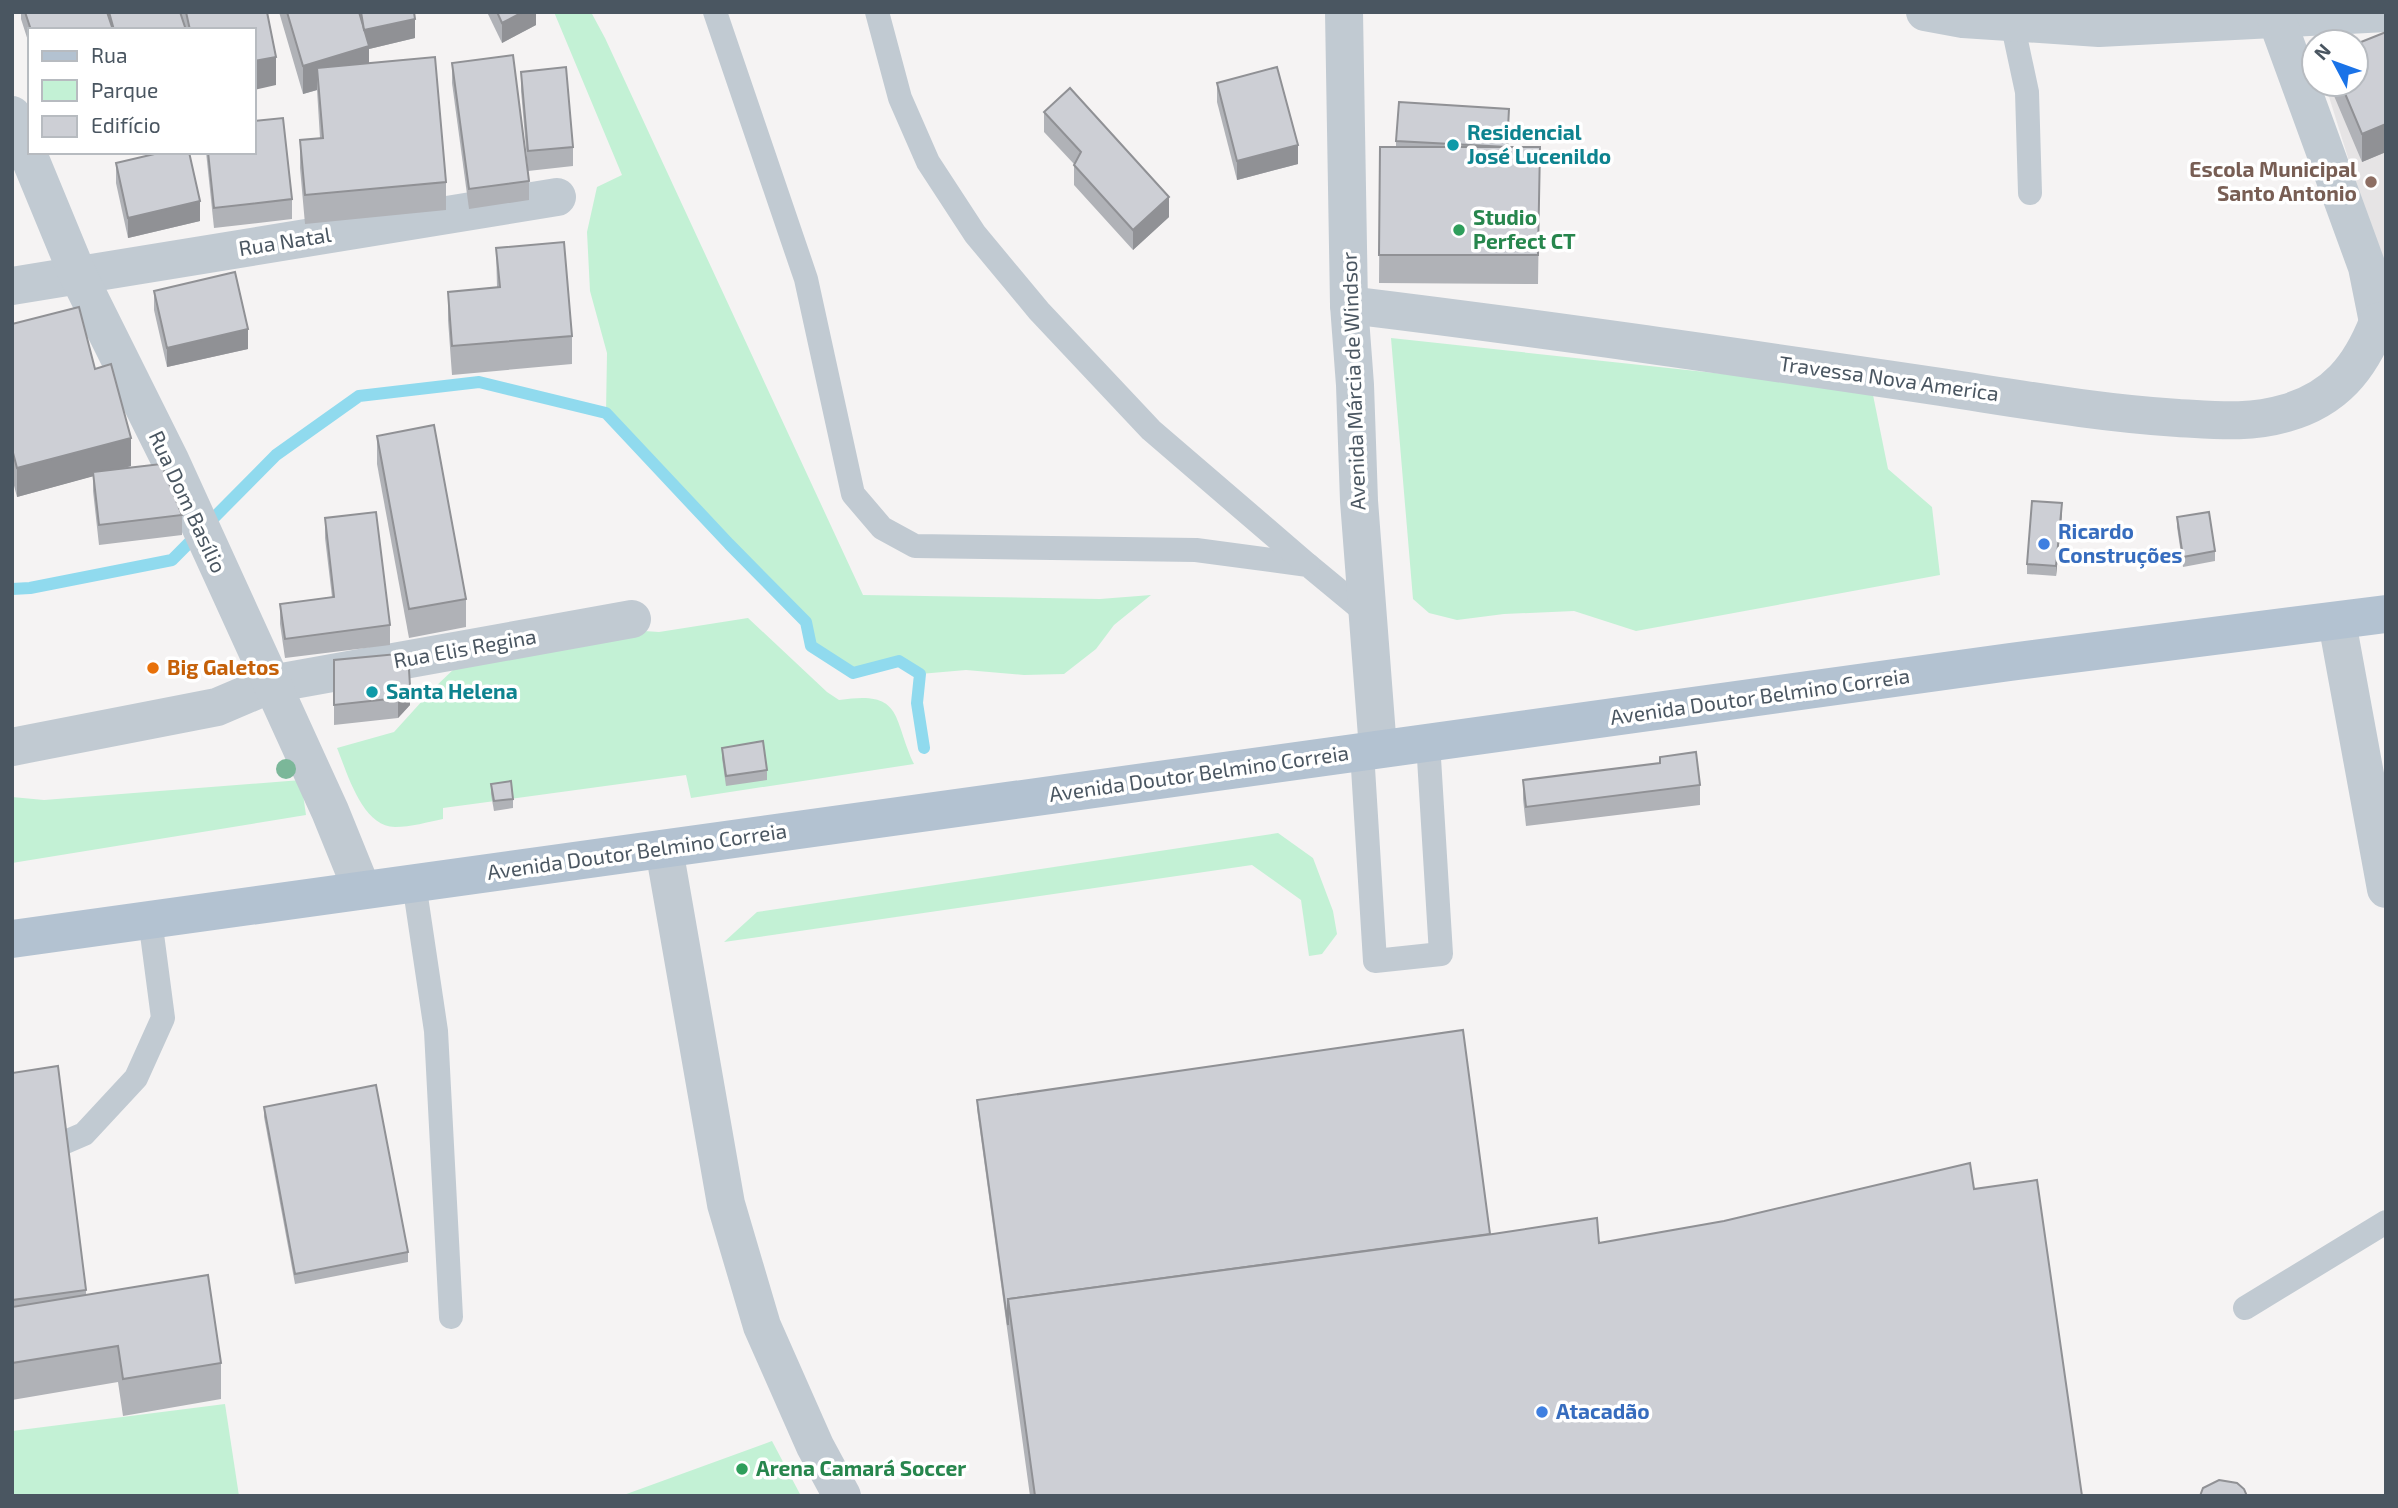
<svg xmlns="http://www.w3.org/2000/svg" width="2398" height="1508" font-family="'Exo 2',sans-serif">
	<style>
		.education { fill: #e6e4e5 }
		.green { fill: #c3f1d5 }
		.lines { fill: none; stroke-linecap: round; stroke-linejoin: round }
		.stream { stroke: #90daee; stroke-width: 12 }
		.service { stroke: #c1cad2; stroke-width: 24 }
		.minor { stroke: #c1cad2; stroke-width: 38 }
		.tertiary { stroke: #c1cad2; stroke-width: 38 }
		.primary { stroke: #b3c2d1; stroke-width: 38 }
		.tree { fill: #7bb799 }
		.wall { fill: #b0b2b7 }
		.shaded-wall { fill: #909195 }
		.building { fill: #cdcfd5; stroke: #909195; stroke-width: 2 }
		.culture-dot { fill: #0f9aa8; stroke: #fff; stroke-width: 2.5 }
		.education-dot { fill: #8d6e63; stroke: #fff; stroke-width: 2.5 }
		.leisure-dot { fill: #2e9e5b; stroke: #fff; stroke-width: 2.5 }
		.shop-dot { fill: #3f7fe0; stroke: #fff; stroke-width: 2.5 }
		.food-dot { fill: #e8710a; stroke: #fff; stroke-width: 2.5 }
		.labels { text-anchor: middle; stroke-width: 7; stroke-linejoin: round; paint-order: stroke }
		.culture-label { font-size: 21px; font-weight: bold; fill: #0d838f; stroke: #fff; text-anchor: start }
		.education-label { font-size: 21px; font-weight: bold; fill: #785e54; stroke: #fff; text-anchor: end }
		.leisure-label { font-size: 21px; font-weight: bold; fill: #27864d; stroke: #fff; text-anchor: start }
		.street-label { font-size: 21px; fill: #4a5661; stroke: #fff }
		.shop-label { font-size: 21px; font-weight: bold; fill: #366cbe; stroke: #fff; text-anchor: start }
		.food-label { font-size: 21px; font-weight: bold; fill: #c56008; stroke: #fff; text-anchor: start }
	</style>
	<rect width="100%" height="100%" fill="#f5f3f3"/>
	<polygon class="education" points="2386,45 2386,279 2325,84 2356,84"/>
	<g class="green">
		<polygon points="554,12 591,12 605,38 863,595 1100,599 1151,595 1114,625 1096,649 1064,674 1024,675 966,670 920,674 899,662 853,673 811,646 806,622 729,544 606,413 607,353 590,291 587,232 597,187 622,175"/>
		<polygon points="1391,338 1872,390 1888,469 1932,507 1940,575 1636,631 1574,611 1504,614 1457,620 1429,613 1413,599"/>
		<path d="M748,618L827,692L839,700C904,690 892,717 914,764L691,798L686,775L443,808V819C428,822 411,827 395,827C362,827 347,772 337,748L394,732L433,689L456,667L644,631L659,632Z"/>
		<polygon points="301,780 306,815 12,863 12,797 44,800"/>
		<polygon points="1278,833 1313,858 1333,911 1337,934 1322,954 1309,956 1301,900 1252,865 724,942 757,912"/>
		<polygon points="225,1404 239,1496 12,1496 12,1431"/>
		<polygon points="772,1441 801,1496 621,1496"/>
	</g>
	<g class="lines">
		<polyline class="stream" points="12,589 30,588 172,560 276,455 359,396 479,382 606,413 729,544 806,622 811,646 853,673 899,661 920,674 917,703 924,748"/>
		<g class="service">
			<polyline points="715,12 806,279 853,494 882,528 915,546 1196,550 1308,565 1366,613"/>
			<polyline points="877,12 900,98 928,162 975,234 1039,311 1151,430 1308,565"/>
			<polyline points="2012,22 2027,92 2030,193"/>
			<polyline points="1362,752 1375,961 1441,954 1428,742"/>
			<polyline points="414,883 436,1031 451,1317"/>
			<polyline points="12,1165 84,1134 136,1078 163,1018 150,919"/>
			<polyline points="2245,1308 2386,1222"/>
		</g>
		<g class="minor">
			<polyline points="1925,12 1963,19 2099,28 2386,13"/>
			<polyline points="2274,12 2367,267 2378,322"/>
			<polyline points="12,286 557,197"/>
			<path d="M1349,305C1547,329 1744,358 1941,387C2020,399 2099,413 2178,418C2215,420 2250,424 2286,413C2335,399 2360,368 2378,322L2386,320"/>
			<polyline points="2337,622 2386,889"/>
			<polyline points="12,747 217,707 271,684 632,619"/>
			<polyline points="664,849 726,1204 762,1326 815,1446 842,1496"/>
		</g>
		<g class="tertiary">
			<polyline points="1344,12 1349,305 1355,385 1359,501 1378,749"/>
			<polyline points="12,115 78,275 170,460 330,811 362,890"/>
		</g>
		<polyline class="primary" points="12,939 2010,662 2386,614"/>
	</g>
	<circle class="tree" cx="286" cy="769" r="10"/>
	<g class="wall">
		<polygon points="21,12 267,12 276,85 254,30 30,30 30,47 21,19"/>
		<polygon points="279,12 414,12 415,38 369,49 369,63 446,182 446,210 305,224 300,168 300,140 320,138 317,90 303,94"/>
		<polygon points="487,12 536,12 536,25 502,43"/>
		<polygon points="2386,32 2386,152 2362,162 2329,84 2356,84"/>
		<polygon points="452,63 529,181 529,200 469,209 452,83"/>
		<polygon points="521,72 573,147 573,166 528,171 521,91"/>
		<polygon points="1217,83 1298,164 1237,180 1217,102"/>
		<polygon points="1044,112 1169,217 1133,250 1074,185 1074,164 1044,132"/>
		<polygon points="1509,128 1508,147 1540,147 1538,284 1379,283 1380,147 1396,147 1396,141"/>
		<polygon points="206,152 254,152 292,199 292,219 214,228"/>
		<polygon points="116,163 200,221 128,238 116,183"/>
		<polygon points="496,248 572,336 572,364 452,375 448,320 448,292 497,287"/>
		<polygon points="154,291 248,349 167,367 154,310"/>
		<polygon points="12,324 95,369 131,466 125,468 182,515 182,535 99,545 93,491 93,476 17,497 12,478"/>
		<polygon points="377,436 466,599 466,627 409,638 377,464"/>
		<polygon points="2062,513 2056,576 2027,574 2027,564"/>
		<polygon points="2177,517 2215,551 2215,561 2183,567 2177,527"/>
		<polygon points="325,518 390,625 390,645 285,658 280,624 280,604 332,597 325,538"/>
		<polygon points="334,660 410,705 398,718 334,725"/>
		<polygon points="722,748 767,770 767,780 726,786 722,758"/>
		<polygon points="1523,780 1700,785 1700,805 1526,826 1523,799"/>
		<polygon points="491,784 513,799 513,808 494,811 491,794"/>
		<polygon points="12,1073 86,1290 86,1295 221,1363 221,1399 123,1416 118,1382 12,1400"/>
		<polygon points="977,1100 1490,1234 1599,1243 1974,1189 2082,1496 1030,1496 977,1109"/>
		<polygon points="264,1107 408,1252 408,1262 295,1284 264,1117"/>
	</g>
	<g class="shaded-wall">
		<polygon points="523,12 536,12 536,25 502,43 502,23"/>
		<polygon points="415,19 415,38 369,49 369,74 317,68 317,90 303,94 303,66 364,30"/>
		<polygon points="276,57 276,85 254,90 254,61"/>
		<polygon points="1509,109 1509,128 1507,167 1507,148"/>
		<polygon points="2386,124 2386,152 2362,162 2362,134"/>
		<polygon points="1298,145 1298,164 1237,180 1237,161"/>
		<polygon points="1169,197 1169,217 1133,250 1133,230"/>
		<polygon points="200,201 200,221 128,238 128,218"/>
		<polygon points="248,329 248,349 167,367 167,348"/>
		<polygon points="131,438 131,466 17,497 17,468"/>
		<polygon points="2062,503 2062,513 2056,576 2056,566"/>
		<polygon points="410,686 410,705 398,718 398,698"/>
	</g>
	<g class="building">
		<polygon points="25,12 107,12 113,30 31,30"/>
		<polygon points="109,12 180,12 186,30 114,30"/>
		<polygon points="186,12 267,12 276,57 254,61 254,30 190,30"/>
		<polygon points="287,12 359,12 369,46 303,66"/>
		<polygon points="361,12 414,12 415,19 364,30"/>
		<polygon points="497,12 523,12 502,23"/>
		<polygon points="2386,32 2386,124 2362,134 2341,84 2356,84 2356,44"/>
		<polygon points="513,55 529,181 469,189 452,63"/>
		<polygon points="435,57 446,182 305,195 300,140 323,138 317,68"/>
		<polygon points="566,67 573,147 528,151 521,72"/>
		<polygon points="1277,67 1298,145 1237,161 1217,83"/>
		<polygon points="1070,88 1169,197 1133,230 1074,165 1081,152 1044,112"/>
		<polygon points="1399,102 1509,109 1507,147 1396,141"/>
		<polygon points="283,118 292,199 214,208 208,152 254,152 254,121"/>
		<polygon points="1380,147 1540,147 1538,255 1379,255"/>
		<polygon points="163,152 189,152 200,201 128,218 116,163"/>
		<polygon points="564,242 572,336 452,346 448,292 500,287 496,248"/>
		<polygon points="235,272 248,329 167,348 154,291"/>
		<polygon points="79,307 95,369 111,364 131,438 17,468 12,449 12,324"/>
		<polygon points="434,425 466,599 409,609 377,436"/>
		<polygon points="161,464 182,515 99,525 93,472"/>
		<polygon points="2032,501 2062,503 2056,566 2027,564"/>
		<polygon points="376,512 390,625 285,639 280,604 334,597 325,518"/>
		<polygon points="2209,512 2215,551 2183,557 2177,517"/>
		<polygon points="408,653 410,686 398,698 334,705 334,660"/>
		<polygon points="763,741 767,770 726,776 722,748"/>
		<polygon points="1696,752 1700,785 1526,807 1523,780 1660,763 1660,757"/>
		<polygon points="511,781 513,799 494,801 491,784"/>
		<polygon points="1463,1030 1490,1234 1008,1299 1008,1325 977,1100"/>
		<polygon points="58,1066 86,1290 12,1300 12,1073"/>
		<polygon points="376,1085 408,1252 295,1274 264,1107"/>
		<polygon points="1970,1163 1974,1189 2037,1180 2082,1496 1035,1496 1008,1299 1493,1234 1597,1218 1599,1243 1724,1221"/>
		<polygon points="208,1275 221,1363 123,1379 118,1346 12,1363 12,1307"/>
		<polygon points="2219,1480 2237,1483 2244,1489 2247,1496 2200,1496 2203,1488"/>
	</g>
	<g class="culture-dot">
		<circle cx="1453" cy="145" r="7"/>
		<circle cx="372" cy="692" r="7"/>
	</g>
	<circle class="education-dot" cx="2371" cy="182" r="7"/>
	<g class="leisure-dot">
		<circle cx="1459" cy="230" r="7"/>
		<circle cx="742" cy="1469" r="7"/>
	</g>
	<g class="shop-dot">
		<circle cx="2044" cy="544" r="7"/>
		<circle cx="1542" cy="1412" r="7"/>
	</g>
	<circle class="food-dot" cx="153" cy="668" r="7"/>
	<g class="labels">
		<g class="culture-label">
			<text x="1467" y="140">Residencial<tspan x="1467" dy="24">José Lucenildo</tspan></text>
			<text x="386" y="699">Santa Helena</text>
		</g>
		<g class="education-label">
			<text x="2357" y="177">Escola Municipal<tspan x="2357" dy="24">Santo Antonio</tspan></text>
		</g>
		<g class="leisure-label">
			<text x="1473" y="225">Studio<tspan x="1473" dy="24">Perfect CT</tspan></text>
			<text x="756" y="1476">Arena Camará Soccer</text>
		</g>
		<g class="street-label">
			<text transform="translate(285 242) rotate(-9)" y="7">Rua Natal</text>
			<text transform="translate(1889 379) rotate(8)" y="7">Travessa Nova America</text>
			<text transform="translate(1354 381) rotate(-92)" y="7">Avenida Márcia de Windsor</text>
			<text transform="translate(187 502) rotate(65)" y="7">Rua Dom Basílio</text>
			<text transform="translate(465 649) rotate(-10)" y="7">Rua Elis Regina</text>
			<text transform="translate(1760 697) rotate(-8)" y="7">Avenida Doutor Belmino Correia</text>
			<text transform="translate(1199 774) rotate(-8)" y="7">Avenida Doutor Belmino Correia</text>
			<text transform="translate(637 852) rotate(-8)" y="7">Avenida Doutor Belmino Correia</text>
		</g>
		<g class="shop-label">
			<text x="2058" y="539">Ricardo<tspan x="2058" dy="24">Construções</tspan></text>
			<text x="1556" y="1419">Atacadão</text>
		</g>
		<g class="food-label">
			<text x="167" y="675">Big Galetos</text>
		</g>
	</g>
	<rect width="2398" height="1508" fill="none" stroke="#4a5661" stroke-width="28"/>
	<rect x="28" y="28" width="228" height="126" fill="#ffffff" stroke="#b7bbc0" stroke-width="2"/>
	<rect x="42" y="51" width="35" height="10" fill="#b3c2d1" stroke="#b7bbc0" stroke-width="2"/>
	<text x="91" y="63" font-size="21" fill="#4a5661">Rua</text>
	<rect x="42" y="80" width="35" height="21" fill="#c3f1d5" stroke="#b7bbc0" stroke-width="2"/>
	<text x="91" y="98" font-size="21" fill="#4a5661">Parque</text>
	<rect x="42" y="116" width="35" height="21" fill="#cdcfd5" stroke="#b7bbc0" stroke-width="2"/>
	<text x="91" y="133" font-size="21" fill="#4a5661">Edifício</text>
	<g transform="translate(2335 63) rotate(311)"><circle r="33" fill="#ffffff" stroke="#b7bbc0" stroke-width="2"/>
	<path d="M0-5L12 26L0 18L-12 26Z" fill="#1a73e8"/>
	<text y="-10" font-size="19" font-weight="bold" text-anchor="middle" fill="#4a5661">N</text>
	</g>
</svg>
